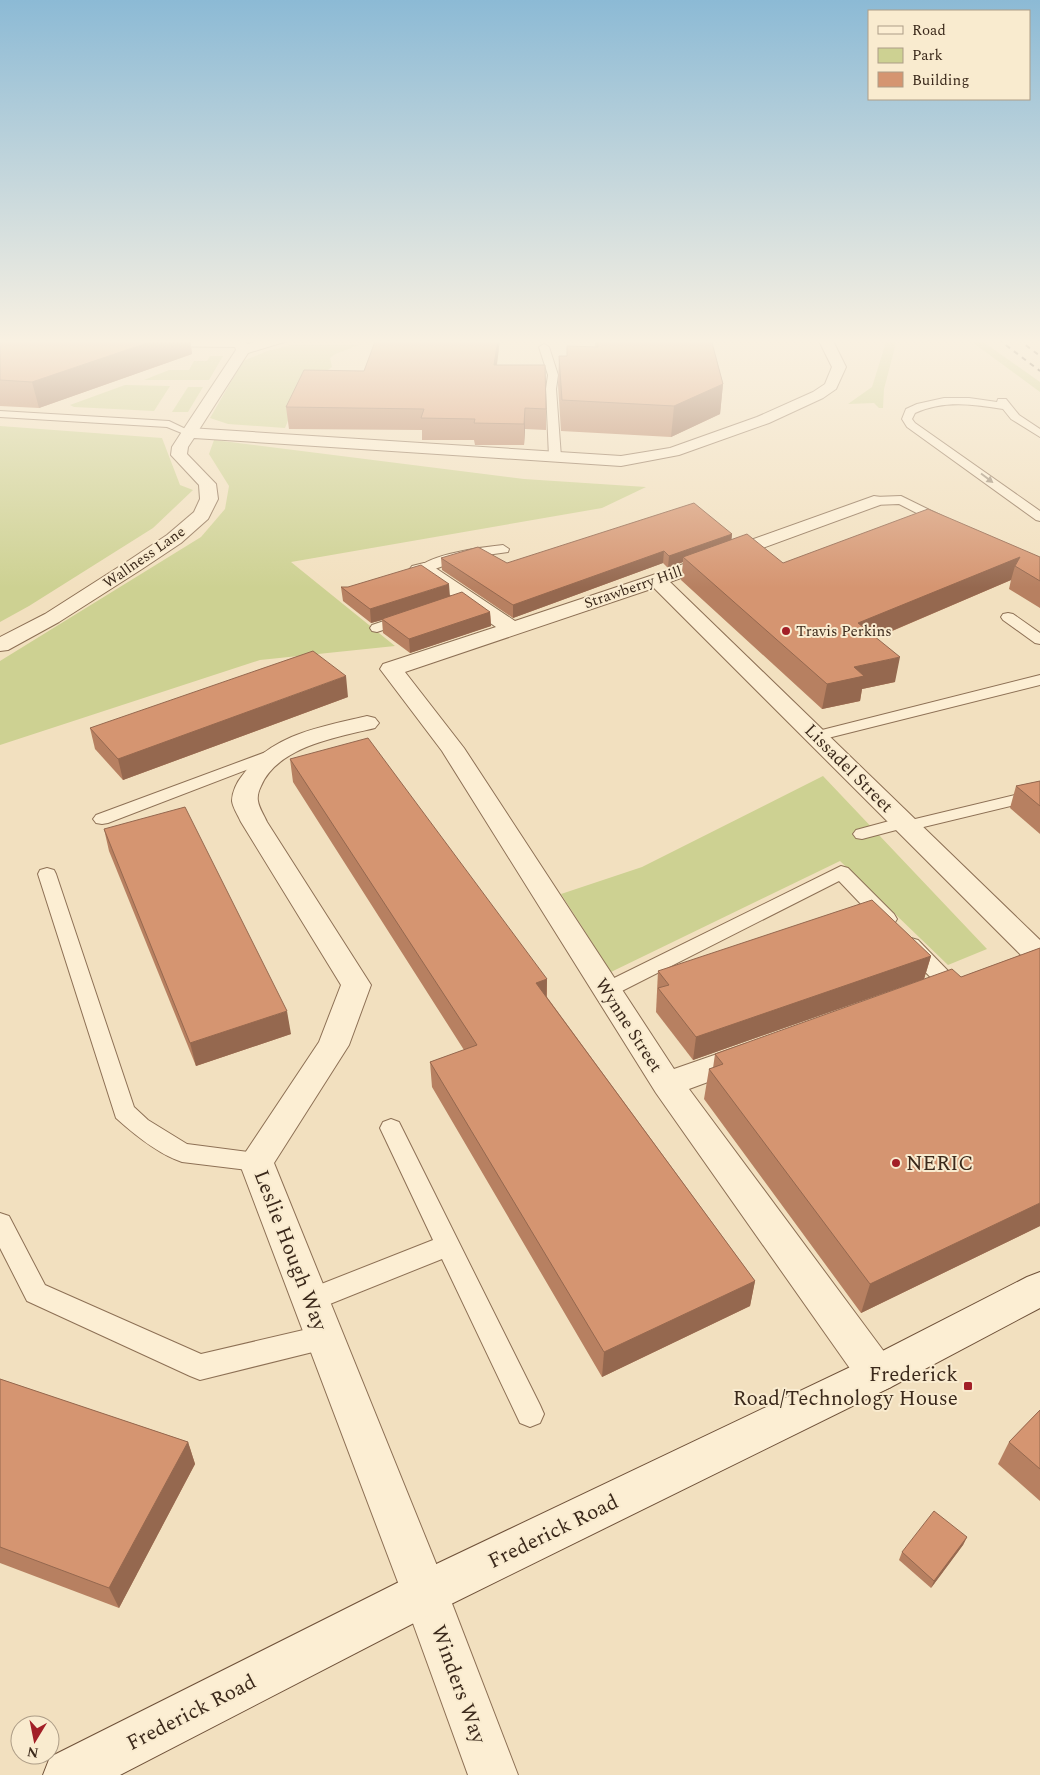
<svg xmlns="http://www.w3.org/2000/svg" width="1040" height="1775" font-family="Spectral,serif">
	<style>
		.green { fill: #cdd192 }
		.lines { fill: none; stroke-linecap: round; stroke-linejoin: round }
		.service-casing { stroke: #8d7055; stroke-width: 2 }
		.pedestrian-casing { stroke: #8d7055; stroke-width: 2 }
		.minor-casing { stroke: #8d7055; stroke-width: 2 }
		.secondary-casing { stroke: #6f5139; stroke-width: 2 }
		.service { fill: #fceed3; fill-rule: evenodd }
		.pedestrian { fill: #fceed3; fill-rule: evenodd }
		.minor { fill: #fceed3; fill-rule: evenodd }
		.secondary { fill: #fceed3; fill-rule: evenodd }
		.rail { stroke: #3b291b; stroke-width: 2; stroke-dasharray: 5 5; stroke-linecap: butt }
		.wall { fill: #b78061 }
		.shaded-wall { fill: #95684f }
		.building { fill: #d59571; stroke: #95684f }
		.oneway { fill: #9c8c77 }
		.poi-dot { fill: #a21f27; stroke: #f9ebcf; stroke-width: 2 }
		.labels { text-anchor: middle; stroke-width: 4; stroke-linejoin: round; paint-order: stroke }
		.far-street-label { font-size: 15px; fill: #3b291b; stroke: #f9ebcf }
		.far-poi-label { font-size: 15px; fill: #3b291b; stroke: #f9ebcf; text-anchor: start }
		.street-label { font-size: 18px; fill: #3b291b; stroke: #f9ebcf }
		.near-poi-label { font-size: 21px; fill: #3b291b; stroke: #f9ebcf; text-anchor: start }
		.near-street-label { font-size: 21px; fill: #3b291b; stroke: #f9ebcf }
	</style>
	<rect width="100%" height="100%" fill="#f2e0bf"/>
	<g class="green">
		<polygon points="887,339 897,339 884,389 883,408 879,408 874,403 848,404 872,387"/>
		<polygon points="968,339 979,339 1040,382 1040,392"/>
		<polygon points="290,345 359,345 335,354 330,358 332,367 301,389 285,428 228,424 210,418 243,361 270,350 273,350"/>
		<polygon points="210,356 223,356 209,380 144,380 169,370 189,370 194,361 207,361"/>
		<polygon points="125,385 170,386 154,411 74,407 70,405"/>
		<polygon points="188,387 203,387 188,412 172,412"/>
		<polygon points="0,426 162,438 180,485 193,490 153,528 29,606 0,622"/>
		<polygon points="214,440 524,479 646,487 602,508 291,562 395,646 260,660 0,745 0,661 201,537 225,509 229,486 209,454"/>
		<polygon points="823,776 987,949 948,965 840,861 611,972 561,894 642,867"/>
	</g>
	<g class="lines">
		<g class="service-casing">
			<g id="service">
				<polygon points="544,344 549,347 558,375 556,389 561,457 555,460 549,457 546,389 548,375 539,347"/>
				<path d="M944,398H969L997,402L998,399H1006L1019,415L1040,429V437L1011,419L1003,409C973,404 943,400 915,413L912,419L915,423L1040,511V521L1036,520L907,427L902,419L906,409L917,404Z"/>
				<polygon points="0,411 169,421 194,433 189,436 167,427 0,417"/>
				<polygon points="901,496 948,519 950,522 944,526 940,525 899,504 874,505 868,501 874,497"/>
				<path d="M503,545L509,549L508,552L465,558L424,573L417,569C429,554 484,547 503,545Z"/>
				<polygon points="1008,613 1013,614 1040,633 1040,644 1035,643 1003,620 1001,617 1003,614"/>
				<polygon points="405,614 412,618 410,621 377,632 372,631 370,628 372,625"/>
				<polygon points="1040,675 1040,685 816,741 810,739 808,736 810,733"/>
				<polygon points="274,749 280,751 282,754 280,757 108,823 102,824 96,823 93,819 96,815"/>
				<polygon points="1040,789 1040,799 907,831 900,829 862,839 856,838 853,834 856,830 904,817 911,820"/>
				<polygon points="841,866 848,868 894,914 897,919 894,924 887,925 880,924 839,881 614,995 607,997 600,995 597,990 600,985"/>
				<path d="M47,868L54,870L56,874L134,1107L148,1120L187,1144L256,1153L264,1155L268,1162L264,1169L256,1171L182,1162C158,1154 135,1135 116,1118L38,874L40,870Z"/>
				<polygon points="911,938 918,940 955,978 958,983 955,988 948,990 941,988 904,950 901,945 904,940"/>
				<polygon points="391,1119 399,1122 402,1128 540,1405 544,1414 540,1423 530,1427 520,1423 442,1259 310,1312 301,1308 297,1300 301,1292 433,1240 380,1128 383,1122"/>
				<polygon points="0,1213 9,1216 45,1285 201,1354 325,1325 334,1328 338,1337 334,1346 325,1349 200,1380 190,1376 27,1301 0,1248"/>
			</g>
		</g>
		<g class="pedestrian-casing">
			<polygon id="pedestrian" points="154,339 240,339 245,340 247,344 265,339 286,339 284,342 248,353 195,436 183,436 181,433 236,350 235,347 149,346 147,343"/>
		</g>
		<g class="minor-casing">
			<g id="minor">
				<polygon points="818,339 832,339 846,367 836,389 823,398 769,423 679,455 621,466 194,438 188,447 187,454 216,484 218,499 208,519 181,543 142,569 59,622 8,650 0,651 0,637 45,614 128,561 167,535 194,512 200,499 199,485 171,455 172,447 183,430 189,428 621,456 670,448 757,417 813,392 825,384 832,367"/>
				<polygon points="874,496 880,497 883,501 880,505 670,582 1040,940 1040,967 1030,964 654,588 405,672 464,748 674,1069 746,1044 757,1048 762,1056 757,1064 689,1089 891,1361 897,1374 891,1387 877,1393 863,1387 656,1093 442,751 380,669 383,664 496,627 421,575 412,574 409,570 412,566 424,563 431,565 515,621 650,576"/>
				<path d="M367,716L375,718L379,723L375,728C339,737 278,746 261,786C259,790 257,796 258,801C259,808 264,815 267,822L371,985L349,1045L274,1163L448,1593L518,1775H468L402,1593L239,1162L319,1042L341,985L241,822C238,815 233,808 232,801C232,792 237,782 242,776C271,734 321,727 367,716Z"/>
			</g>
		</g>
		<g class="secondary-casing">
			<polygon id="secondary" points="1040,1272 1040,1308 891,1387 441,1609 120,1775 43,1775 50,1757 409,1577 863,1361 1027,1277"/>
		</g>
		<use href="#service" class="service"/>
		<use href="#pedestrian" class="pedestrian"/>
		<use href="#minor" class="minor"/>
		<use href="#secondary" class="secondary"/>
		<g class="rail">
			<polyline points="998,339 1040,371"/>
			<polyline points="1018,339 1040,356"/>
		</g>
	</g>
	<g class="wall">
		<polygon points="0,339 190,339 192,354 39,408 0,406"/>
		<polygon points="376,339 500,339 497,365 546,409 546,430 525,429 524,445 475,445 474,440 422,440 422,430 289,429 286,407 364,371"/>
		<polygon points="595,339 711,339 723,384 720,414 671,437 561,431 558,385 559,356 567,356 567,346 595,347"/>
		<polygon points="732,534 731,540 783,563 1040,557 1040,608 1009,589 1011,580 876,638 895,682 862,689 860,701 822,709 681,580 683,562 668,568 663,563 513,618 442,570 441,558 507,563"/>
		<polygon points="341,587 450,596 490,612 491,626 410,653 383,633 382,620 371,623 343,601"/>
		<polygon points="348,697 123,780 95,749 90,728"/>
		<polygon points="290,759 547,979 547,997 755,1281 750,1306 602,1377 432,1087 430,1062 464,1050 293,782"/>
		<polygon points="1040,781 1040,834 1010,808 1016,786"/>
		<polygon points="104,829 291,1034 196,1066 109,851"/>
		<polygon points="1040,948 1040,1226 861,1313 704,1099 709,1069 713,1068 715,1054 961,977"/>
		<polygon points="931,956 924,979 693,1060 656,1012 658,971"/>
		<polygon points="0,1379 188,1442 195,1464 119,1608 0,1563"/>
		<polygon points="1040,1410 1040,1501 998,1464 1009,1442"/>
		<polygon points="967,1537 963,1545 931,1588 899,1560 902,1552"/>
	</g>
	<g class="shaded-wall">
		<polygon points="159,339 190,339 192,354 39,408 32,382"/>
		<polygon points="498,339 500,339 494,385 494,365"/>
		<polygon points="723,384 720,414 671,437 674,406"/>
		<polygon points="525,408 525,429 524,445 524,424"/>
		<polygon points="732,534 731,545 683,557 683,562 668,568 669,556"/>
		<polygon points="664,551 663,563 513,618 513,605"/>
		<polygon points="1020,557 1015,566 1011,580 854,647 858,623"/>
		<polygon points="449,584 450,597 382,619 382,620 371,623 370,609"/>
		<polygon points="490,612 491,626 410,653 409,639"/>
		<polygon points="900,657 895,682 862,689 860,701 822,709 827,684 854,667"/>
		<polygon points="346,676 348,697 123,780 118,759"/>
		<polygon points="931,956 924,979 693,1060 696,1037"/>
		<polygon points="547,979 546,1005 536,983"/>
		<polygon points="287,1011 291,1034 196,1066 190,1043"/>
		<polygon points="1040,1203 1040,1226 861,1313 870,1284"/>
		<polygon points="755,1281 750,1306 602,1377 604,1352"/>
		<polygon points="188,1442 195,1464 119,1608 109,1588"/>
		<polygon points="967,1537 963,1545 931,1588 934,1581"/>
	</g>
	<g class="building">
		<polygon points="0,339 159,339 32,382 0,380"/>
		<polygon points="376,339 498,339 494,365 545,365 546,409 525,408 524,424 474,423 475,419 421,418 424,409 286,407 304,370 364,371"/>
		<polygon points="598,339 711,339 723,384 674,406 562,400 559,356 567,356 567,346 598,347"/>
		<polygon points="694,503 732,534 669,556 664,551 513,605 441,558 478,547 507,563"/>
		<polygon points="928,509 1040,557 1040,581 1015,566 1020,557 858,623 900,657 854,667 864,676 827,684 683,557 747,534 783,563"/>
		<polygon points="421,565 449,584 370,609 341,587 348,587"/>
		<polygon points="462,592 490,612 409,639 382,619"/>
		<polygon points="313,651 346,676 118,759 90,728"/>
		<polygon points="368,738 547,979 536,983 755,1281 604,1352 430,1062 477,1045 290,759"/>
		<polygon points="1040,781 1040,806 1016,786"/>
		<polygon points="185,807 287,1011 190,1043 104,829"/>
		<polygon points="872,900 931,956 696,1037 658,988 669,985 658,971"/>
		<polygon points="1040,948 1040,1203 870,1284 709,1069 723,1064 715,1054 952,969 961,977"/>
		<polygon points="0,1379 188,1442 109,1588 0,1547"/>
		<polygon points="1040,1410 1040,1469 1009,1442"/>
		<polygon points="934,1511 967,1537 934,1581 902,1552"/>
	</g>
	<defs><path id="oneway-solid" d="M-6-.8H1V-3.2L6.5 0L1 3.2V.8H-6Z" transform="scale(1.25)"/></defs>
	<use class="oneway" href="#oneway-solid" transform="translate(987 478) rotate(37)"/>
	<linearGradient id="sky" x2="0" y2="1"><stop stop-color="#8cbad5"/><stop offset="0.58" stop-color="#f9f1e2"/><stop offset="1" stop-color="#f9f1e2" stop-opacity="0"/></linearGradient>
	<rect width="1040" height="588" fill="url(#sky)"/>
	<g class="poi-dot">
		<circle cx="786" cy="631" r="5"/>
		<circle cx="896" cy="1163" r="5"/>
		<rect x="963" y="1381" width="10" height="10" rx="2.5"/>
	</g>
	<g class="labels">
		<g class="far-street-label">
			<text transform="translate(144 557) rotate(-35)" y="5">Wallness Lane</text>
			<text transform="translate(633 587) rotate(-19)" y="5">Strawberry Hill</text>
		</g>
		<g class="far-poi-label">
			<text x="796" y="636">Travis Perkins</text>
		</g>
		<g class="street-label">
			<text transform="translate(849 768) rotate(45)" y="6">Lissadel Street</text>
			<text transform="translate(629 1025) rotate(57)" y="6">Wynne Street</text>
		</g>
		<g class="near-poi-label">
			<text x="906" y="1170">NERIC</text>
			<text x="958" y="1381" text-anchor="end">Frederick<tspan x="958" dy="24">Road/Technology House</tspan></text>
		</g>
		<g class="near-street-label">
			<text transform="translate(291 1250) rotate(69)" y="7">Leslie Hough Way</text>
			<text transform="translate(553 1531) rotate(-26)" y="7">Frederick Road</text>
			<text transform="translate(459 1684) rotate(70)" y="7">Winders Way</text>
			<text transform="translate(191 1712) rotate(-27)" y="7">Frederick Road</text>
		</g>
	</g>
	<rect x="868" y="10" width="162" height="90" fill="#f9ebcf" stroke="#ad9d87"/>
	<rect x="878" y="26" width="25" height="8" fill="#fceed3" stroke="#ad9d87"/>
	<text x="912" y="35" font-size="15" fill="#3b291b">Road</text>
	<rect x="878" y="48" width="25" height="15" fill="#cdd192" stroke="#ad9d87"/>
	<text x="912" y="60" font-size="15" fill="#3b291b">Park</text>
	<rect x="878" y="72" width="25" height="15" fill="#d59571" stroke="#ad9d87"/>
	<text x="912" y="85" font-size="15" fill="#3b291b">Building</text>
	<g transform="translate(35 1740) rotate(190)"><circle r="24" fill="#f9ebcf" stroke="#ad9d87"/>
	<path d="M0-4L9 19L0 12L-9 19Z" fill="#a21f27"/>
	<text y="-8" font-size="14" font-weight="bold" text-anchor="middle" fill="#3b291b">N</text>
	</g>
</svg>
